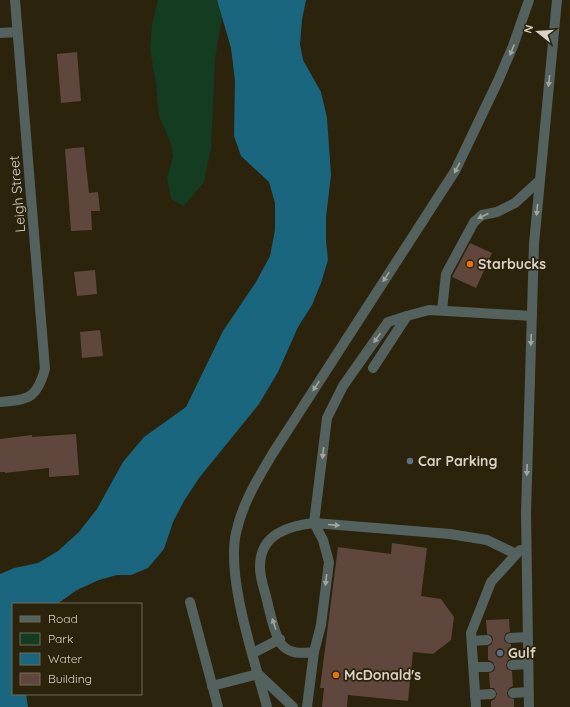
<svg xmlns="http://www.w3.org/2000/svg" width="570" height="707" font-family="Quicksand,sans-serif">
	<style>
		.green { fill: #143c20 }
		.water { fill: #1b667f }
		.building { fill: #5f473d }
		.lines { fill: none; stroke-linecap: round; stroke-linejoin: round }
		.service { stroke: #53615f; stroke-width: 10 }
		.minor { stroke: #53615f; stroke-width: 10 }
		.oneway { fill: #a4a69d }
		.food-dot { fill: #e8710a; stroke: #2c230d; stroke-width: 1.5 }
		.service-dot { fill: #5c6f8a; stroke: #2c230d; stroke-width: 1.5 }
		.labels { text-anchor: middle; stroke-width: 3.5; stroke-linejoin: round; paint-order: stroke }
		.street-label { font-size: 14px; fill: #dad4c7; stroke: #2c230d }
		.poi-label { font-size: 14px; font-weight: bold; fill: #dad4c7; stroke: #2c230d; text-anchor: start }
	</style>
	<rect width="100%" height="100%" fill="#2c230d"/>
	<polygon class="green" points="158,0 217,0 222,17 215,59 211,149 204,182 184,206 171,199 167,178 173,157 171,144 159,116 156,83 150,49 152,25"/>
	<polygon class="water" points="217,0 306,0 302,20 300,44 303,60 321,92 327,118 331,175 326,217 326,241 328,260 321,283 312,305 298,327 278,372 259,404 199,478 184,501 173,522 164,549 148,568 131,575 117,575 99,580 77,590 57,604 13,604 13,694 26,694 28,707 0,707 0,574 14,568 38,563 58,551 79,532 97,509 123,462 144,437 186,407 223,331 256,282 270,256 275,230 275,203 269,182 241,156 234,136 235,81 231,48"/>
	<g class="building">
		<polygon points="77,52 81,101 61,103 57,54"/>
		<polygon points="84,147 89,193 98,192 100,211 91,211 92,230 71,231 65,149"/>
		<polygon points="470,243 492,253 476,288 452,277"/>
		<polygon points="95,270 97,294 77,296 74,272"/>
		<polygon points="100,330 103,356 82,358 80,332"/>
		<polygon points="76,434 79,475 49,477 49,468 5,473 5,472 0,472 0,439 32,435 32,437"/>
		<polygon points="392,543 427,548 421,596 441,599 454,617 451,640 433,654 413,652 408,701 348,695 347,707 322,707 324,688 320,688 338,547 391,554"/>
		<polygon points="509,619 510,632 506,633 504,638 505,642 511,644 511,659 508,660 506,665 507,669 512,671 513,686 509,688 507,693 508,697 514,699 514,707 491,707 491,701 495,699 497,694 494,688 490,688 489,673 494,671 495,667 493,662 488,660 488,646 491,645 493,640 492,636 487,634 486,620"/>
	</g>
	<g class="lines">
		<g class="service">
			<polyline points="442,310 446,274 474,222 482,215 497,212 515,203 539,181"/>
			<path d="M407,316L388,322L343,386L327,418L314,523L323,540L329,562L321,625L314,652C303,653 291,655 282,645C275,637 271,616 268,605C266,593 259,578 260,565C261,534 288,526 314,523L450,534L487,540L516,554"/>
			<polyline points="373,368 407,316 429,310 532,316"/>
			<polyline points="190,602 218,707"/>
			<polyline points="510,638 527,637"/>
			<polyline points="472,641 487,640"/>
			<polyline points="253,653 280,639"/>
			<polyline points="512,665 527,664"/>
			<polyline points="474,667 489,667"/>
			<polyline points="212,686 258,674 293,707"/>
			<polyline points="513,693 528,692"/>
			<polyline points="475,695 491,694"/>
			<path d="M267,707C255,661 226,579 236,533C242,504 258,478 273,453L455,171L498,81L513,46L529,0"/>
			<polyline points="307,707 314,652"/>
			<polyline points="476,707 471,633 491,582 520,550"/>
			<polyline points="529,707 526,513 534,244 557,0"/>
		</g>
		<g class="minor">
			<polyline points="0,33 17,32"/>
			<path d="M0,402C29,400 37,398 45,369L15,0"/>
		</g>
	</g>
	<defs><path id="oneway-solid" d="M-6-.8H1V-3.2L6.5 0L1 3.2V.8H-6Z"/></defs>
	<g class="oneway">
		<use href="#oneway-solid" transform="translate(512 50) rotate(112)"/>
		<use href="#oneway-solid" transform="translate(549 81) rotate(96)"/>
		<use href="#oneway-solid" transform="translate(457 168) rotate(118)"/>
		<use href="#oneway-solid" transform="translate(537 210) rotate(95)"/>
		<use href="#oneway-solid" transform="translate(483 216) rotate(155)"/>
		<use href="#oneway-solid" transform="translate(386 277) rotate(123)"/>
		<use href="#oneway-solid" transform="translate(377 338) rotate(125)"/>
		<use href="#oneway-solid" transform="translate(531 340) rotate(92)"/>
		<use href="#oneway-solid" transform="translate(316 386) rotate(123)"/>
		<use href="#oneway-solid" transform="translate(323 453) rotate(97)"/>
		<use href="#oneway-solid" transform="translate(527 470) rotate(92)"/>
		<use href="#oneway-solid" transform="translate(334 525) rotate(5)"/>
		<use href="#oneway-solid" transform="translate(326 580) rotate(97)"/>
		<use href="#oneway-solid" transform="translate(274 624) rotate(-108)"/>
	</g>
	<g class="food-dot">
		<circle cx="470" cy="264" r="4"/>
		<circle cx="336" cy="675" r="4"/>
	</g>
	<g class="service-dot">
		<circle cx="410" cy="461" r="4"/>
		<circle cx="500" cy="653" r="4"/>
	</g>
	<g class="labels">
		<g class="street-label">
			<text transform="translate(17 194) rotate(-95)" y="5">Leigh Street</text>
		</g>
		<g class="poi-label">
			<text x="478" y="269">Starbucks</text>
			<text x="418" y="466">Car Parking</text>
			<text x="508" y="658">Gulf</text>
			<text x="344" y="680">McDonald's</text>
		</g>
	</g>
	<rect x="12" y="603" width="130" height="92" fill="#2c230d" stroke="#726a57"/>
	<rect x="20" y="616" width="20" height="6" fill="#53615f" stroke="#726a57"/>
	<text x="48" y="623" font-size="12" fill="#dad4c7">Road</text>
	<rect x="20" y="633" width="20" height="12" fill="#143c20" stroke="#726a57"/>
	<text x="48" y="643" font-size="12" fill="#dad4c7">Park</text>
	<rect x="20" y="653" width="20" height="12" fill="#1b667f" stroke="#726a57"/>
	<text x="48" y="663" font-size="12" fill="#dad4c7">Water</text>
	<rect x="20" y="673" width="20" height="12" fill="#5f473d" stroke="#726a57"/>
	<text x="48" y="683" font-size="12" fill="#dad4c7">Building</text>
	<g transform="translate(538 32) rotate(287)" stroke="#2c230d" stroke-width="3" paint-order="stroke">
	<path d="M0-3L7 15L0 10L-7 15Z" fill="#dad4c7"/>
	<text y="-6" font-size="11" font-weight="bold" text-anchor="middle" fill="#dad4c7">N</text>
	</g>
</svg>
